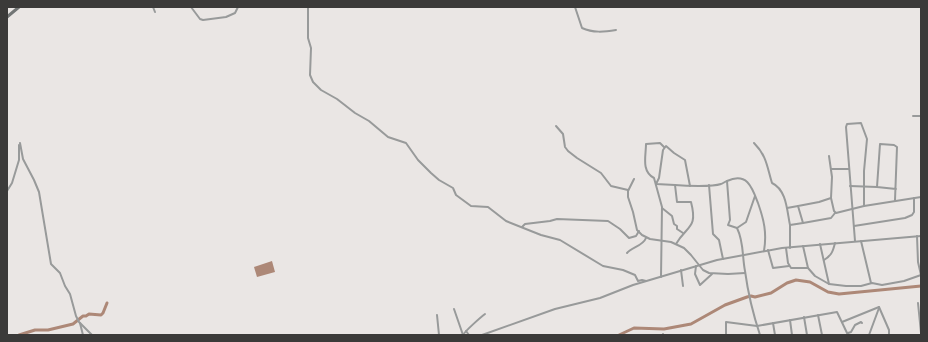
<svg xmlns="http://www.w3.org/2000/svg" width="928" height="342" font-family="Overpass,sans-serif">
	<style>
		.water { fill: #ad8877 }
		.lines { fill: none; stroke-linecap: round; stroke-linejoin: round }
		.river { stroke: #ad8877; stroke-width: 3 }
		.minor { stroke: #989a9a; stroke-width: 2 }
		.secondary { stroke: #727575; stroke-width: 3 }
	</style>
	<rect width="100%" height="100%" fill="#eae6e4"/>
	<polygon class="water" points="272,261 275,272 257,277 254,267"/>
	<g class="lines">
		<g class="river">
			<polyline points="19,335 35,330 48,330 73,324 83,316 86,316 89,314 101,315 103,313 107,303"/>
			<polyline points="619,335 634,328 664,329 691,324 725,305 747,297 751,296 755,297 771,293 787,283 796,280 810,282 828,292 839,294 921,286"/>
		</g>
		<g class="minor">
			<polyline points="153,7 155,12"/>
			<polyline points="191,7 200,19 203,20 226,17 235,13 238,7"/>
			<polyline points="308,7 308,38 311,48 310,75 313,82 321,90 337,99 355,113 369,121 388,137 406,143 418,160 431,173 439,180 453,188 456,195 471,206 488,207 506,221 541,235 560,240 603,266 623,270 635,275 638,281 642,280 646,281"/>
			<path d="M575,7L582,28C593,33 604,32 616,30"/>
			<polyline points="913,116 921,116"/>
			<polyline points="556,126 563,134 565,147 568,151 577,158 601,173 611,186 628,190"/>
			<polyline points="20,143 23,159 34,180 39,192 51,264 60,273 65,286 70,294 76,316 79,322 92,335"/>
			<path d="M754,143C767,156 767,167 772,183C787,190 787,212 790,225"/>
			<polyline points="831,169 849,169"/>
			<polyline points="634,179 628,191 628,197 633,212 637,230 642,235 650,239 671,242 684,248 691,255 703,270 709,273 728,274 745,273"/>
			<path d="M727,181L730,220L728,225L737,228C744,242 742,256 745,271C748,293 753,314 760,335"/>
			<path d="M675,185C686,186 712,187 721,184C722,184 726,181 727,181C747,172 752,187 758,203C764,220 767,233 764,251"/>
			<polyline points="709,185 713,234 719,240 723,259"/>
			<polyline points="850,186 877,187"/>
			<polyline points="7,191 12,183 19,160 19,145"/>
			<polyline points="831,198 834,211 836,213 864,206 921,197"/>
			<polyline points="895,200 897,147 894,145 880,144 877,187 896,189"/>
			<polyline points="662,208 672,216 674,224 677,226 677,229 683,233"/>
			<polyline points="787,208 798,206"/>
			<polyline points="803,223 831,218 835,213"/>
			<polyline points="854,226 905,218 912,215 914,212 914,198"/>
			<polyline points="522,227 525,224 550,221 557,219 608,221 620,229 629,238 636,236 639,231"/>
			<polyline points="737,228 746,222 755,196"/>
			<polyline points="917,236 918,262 921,275"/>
			<polyline points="855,241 846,127 847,124 861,123 867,139 864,171 864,206"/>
			<polyline points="861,241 871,283"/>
			<path d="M676,244C687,225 698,229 691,202H677L675,185L656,184L659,178L663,150L666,146L674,153L685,160L690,186"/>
			<polyline points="820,244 829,284"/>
			<polyline points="803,246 808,268"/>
			<polyline points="786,248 788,263 791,268 808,268 815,276 829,284 846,286 861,286 872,283 882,285 904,281 921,275"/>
			<polyline points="790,248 790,225 803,223 798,206 819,202 831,198 832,177 829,156"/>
			<polyline points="768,250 773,268 789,266"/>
			<path d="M627,253C632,247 643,246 646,238"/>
			<path d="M824,260C832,255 833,251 835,243"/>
			<polyline points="696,266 695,274 700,285 712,274"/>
			<polyline points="681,270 683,286"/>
			<path d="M661,277L662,207L654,178C641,171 646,156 646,144L660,143L664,147"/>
			<polyline points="918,303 921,333"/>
			<polyline points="879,307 889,330 889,335"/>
			<polyline points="454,309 463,335"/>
			<polyline points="437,315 439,335"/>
			<polyline points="818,315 822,335"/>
			<polyline points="804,317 807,335"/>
			<polyline points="790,320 792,335"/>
			<polyline points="842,322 879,307"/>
			<polyline points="80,323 83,335"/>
			<polyline points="773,323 775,335"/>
			<polyline points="466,331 469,335"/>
			<polyline points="848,333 851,332 855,325 861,322 862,323"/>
			<polyline points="663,334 663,335"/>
			<path d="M463,335C465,331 481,317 485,314"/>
			<polyline points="482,335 555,309 600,298 633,285 717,260 782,248 921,236"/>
			<polyline points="726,335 726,322 757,326 837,312 848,335"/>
			<polyline points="869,335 879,308"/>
		</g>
		<polyline class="secondary" points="7,17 19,7"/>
	</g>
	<rect width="928" height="342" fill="none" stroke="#3b3a39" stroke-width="16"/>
</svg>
